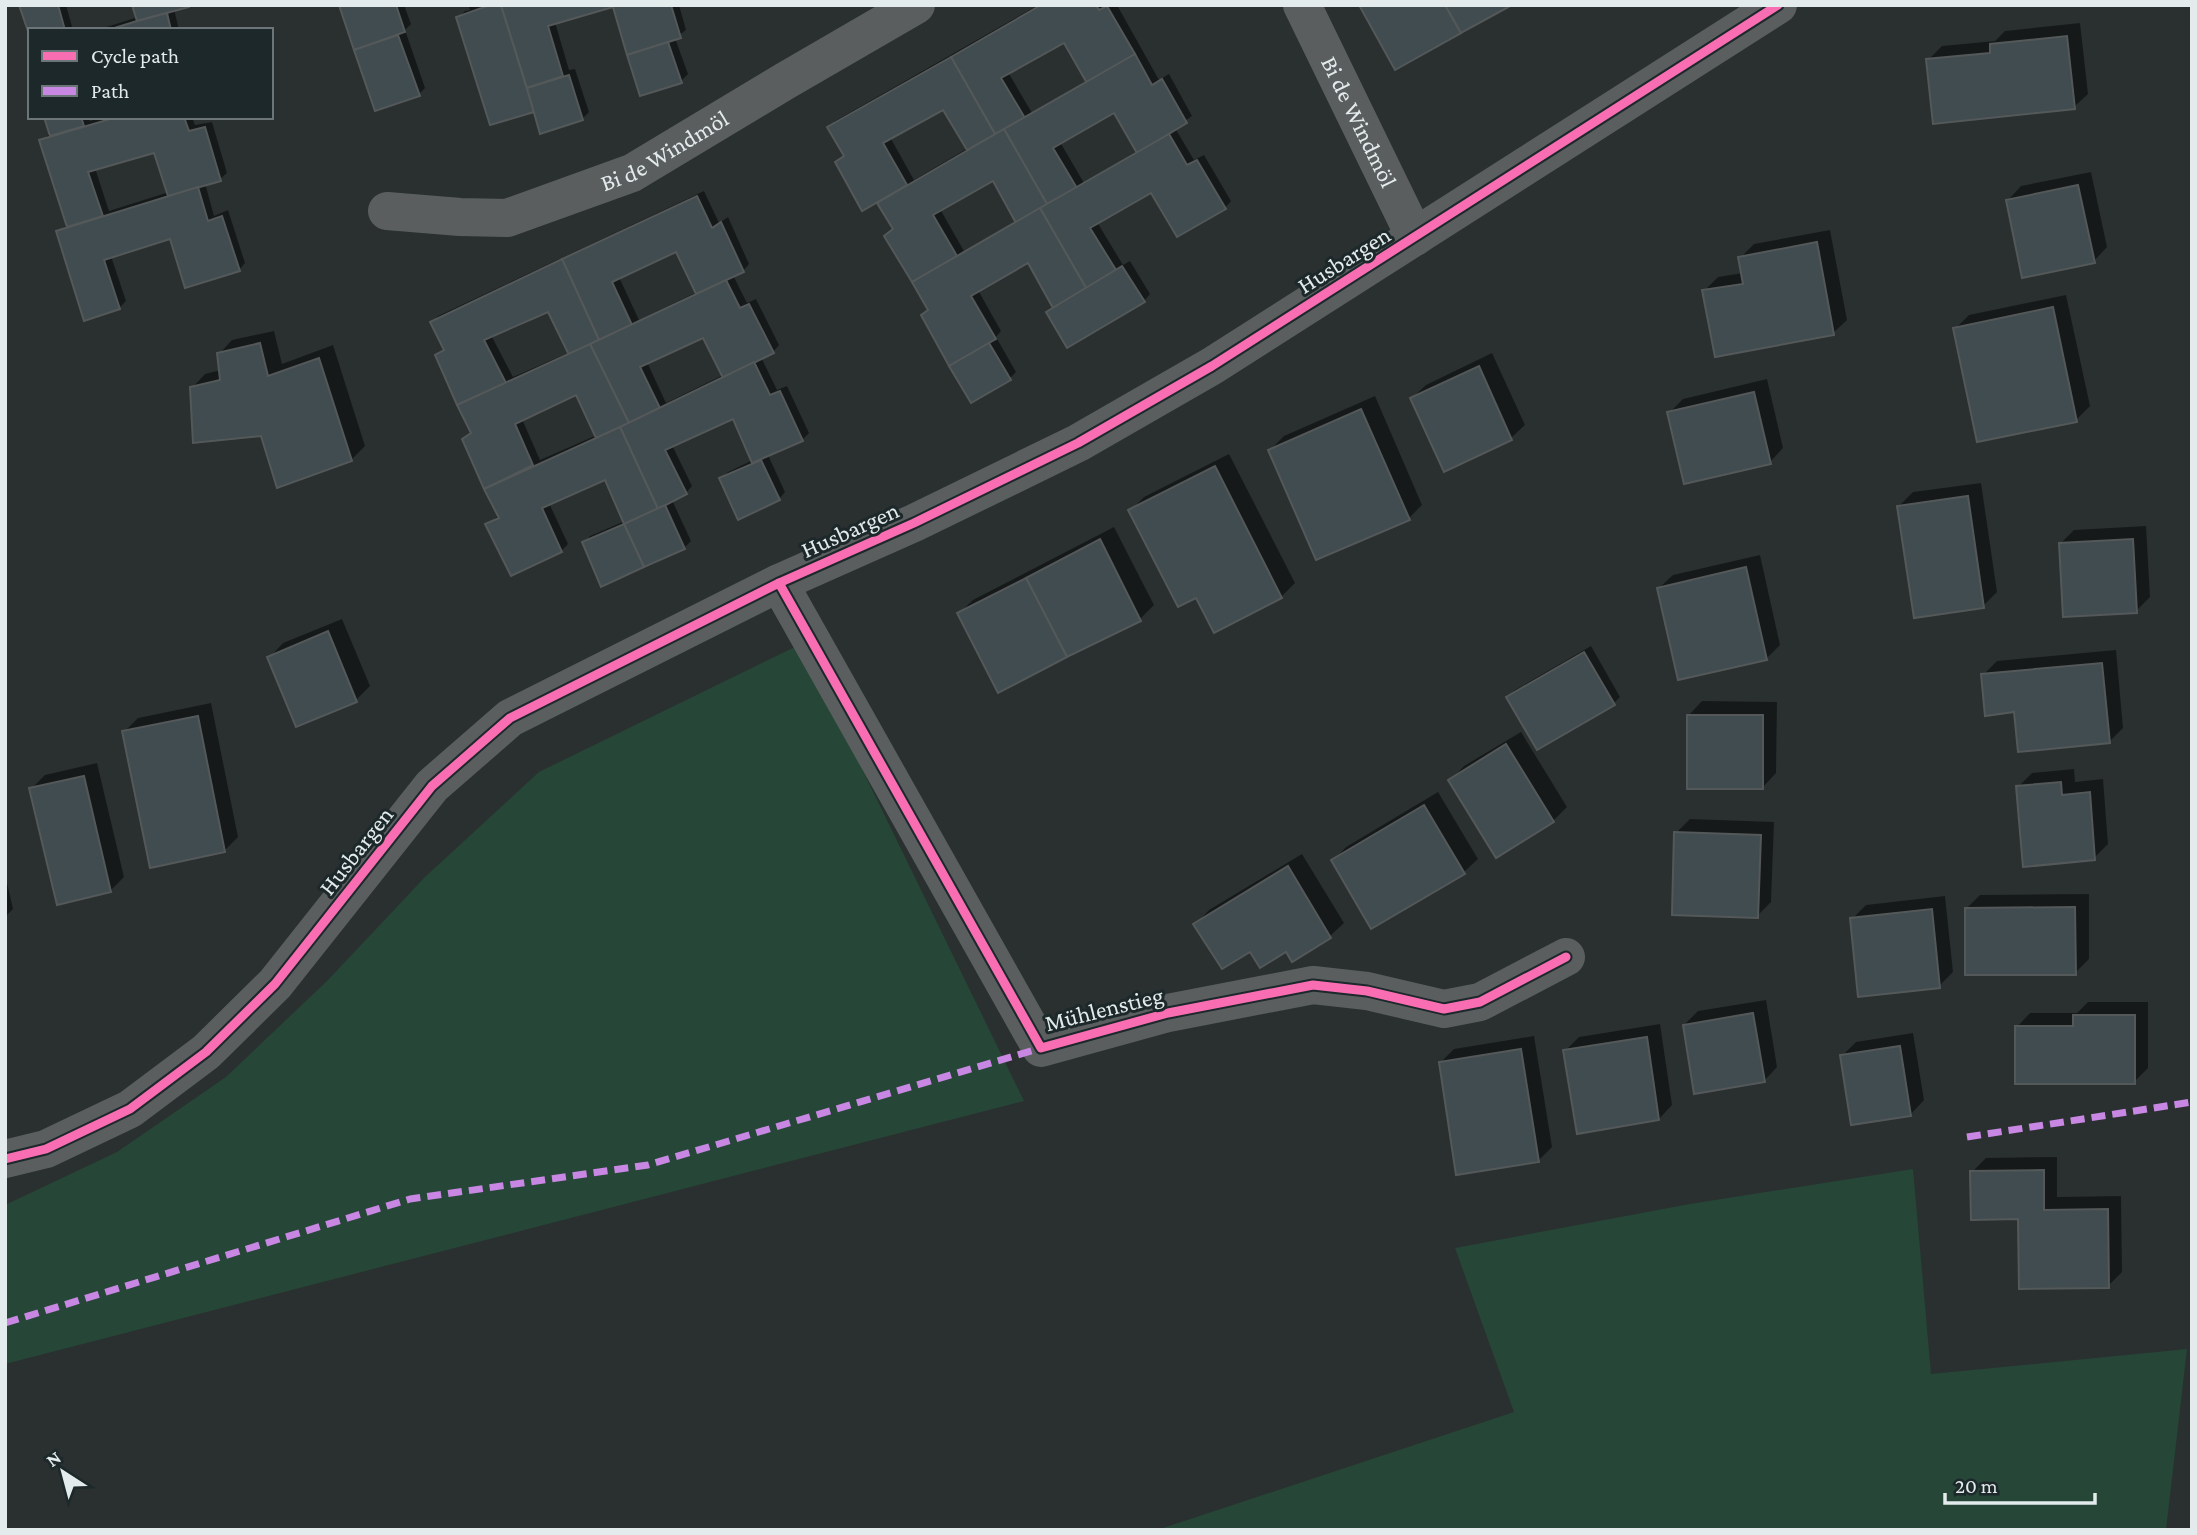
<svg xmlns="http://www.w3.org/2000/svg" width="2197" height="1535" font-family="'Crimson Pro',serif">
	<style>
		.green { fill: #264637 }
		.shadow { fill: #0007; fill-rule: evenodd }
		.building { fill: #404c50; stroke: #545859; stroke-width: 2 }
		.lines { fill: none; stroke-linecap: round; stroke-linejoin: round }
		.minor { stroke: #5a5e5f; stroke-width: 38 }
		.quiet { stroke: #c787e3; stroke-width: 7; stroke-dasharray: 14 7; stroke-linecap: butt }
		.cycleway-casing { stroke: #1c282a; stroke-width: 13 }
		.cycleway { stroke: #f96db3; stroke-width: 9 }
		.labels { text-anchor: middle; stroke-width: 6; stroke-linejoin: round; paint-order: stroke }
		.street-label { font-size: 24px; fill: #e3ebec; stroke: #1c282a }
	</style>
	<rect width="100%" height="100%" fill="#2a3030"/>
	<g class="green">
		<polygon points="801,644 1024,1101 5,1364 5,1205 117,1152 226,1077 328,980 425,877 539,772"/>
		<polygon points="1913,1169 1931,1374 2187,1349 2166,1530 1157,1530 1514,1412 1455,1248 1690,1204"/>
	</g>
	<g class="shadow">
		<polygon points="21,5 66,5 73,30 30,30"/>
		<polygon points="341,5 404,5 411,24 405,30 425,88 419,94 376,108"/>
		<polygon points="468,5 613,5 555,22 569,70 575,69 589,112 582,119 535,109 458,18 465,11 470,10"/>
		<polygon points="614,5 679,5 686,30 675,38 688,74 681,81"/>
		<path d="M1038,5H1117L1159,80L1169,74L1192,116L1175,128L1194,160L1204,155L1231,201L1225,208L1151,191L1097,222L1123,265L1130,261L1150,294L1144,301L1048,312L1054,306L1029,260L978,290L1001,331L996,337L1016,372L1010,378L923,315L929,309L894,229L877,200L837,163L845,155L829,127L835,121ZM1064,41L1088,81L1032,113L1008,72ZM943,108L968,148L914,180L890,137ZM1115,111L1138,152L1084,183L1060,142ZM993,179L1017,221L964,251L940,209Z"/>
		<polygon points="174,9 179,30 97,30 138,17"/>
		<polygon points="2080,23 2088,94 2074,107 1928,60 1942,46 1995,41 2005,31"/>
		<path d="M46,117H89L90,121L103,117H192L195,125L212,122L227,173L220,179L205,183L214,216L228,210L245,263L239,270L171,237L111,256L126,301L119,308L58,232L68,224L41,141L51,133ZM156,151L169,192L109,211L95,168Z"/>
		<polygon points="2091,172 2107,247 2094,261 2008,200 2021,186"/>
		<path d="M704,191L719,223L728,217L749,264L743,271L733,275L747,303L756,299L779,345L773,352L761,357L777,390L787,386L809,433L802,440L768,455L785,492L779,499L721,478L728,472L753,460L733,417L672,445L692,486L686,493L672,500L691,541L684,548L602,585L584,543L590,536L625,521L606,478L549,503L568,544L561,551L512,574L487,525L499,515L464,439L472,432L437,356L445,348L432,322L438,316ZM677,250L697,292L639,320L619,277ZM549,310L570,352L513,377L491,335ZM704,335L723,375L666,403L647,362ZM576,393L597,435L540,460L522,419Z"/>
		<polygon points="1830,230 1847,320 1833,333 1704,291 1718,277 1743,273 1740,258 1754,244"/>
		<polygon points="2066,295 2090,406 2076,420 1955,329 1969,315"/>
		<polygon points="274,331 282,364 333,345 365,446 352,459 278,485 262,434 192,388 205,374 221,370 219,354 232,340"/>
		<polygon points="1492,353 1525,425 1511,438 1445,469 1412,398 1426,385"/>
		<polygon points="1767,379 1783,448 1770,462 1669,413 1683,399"/>
		<polygon points="1375,396 1422,505 1409,518 1270,450 1284,436"/>
		<polygon points="1229,454 1295,583 1281,597 1130,511 1144,497"/>
		<polygon points="1981,483 1997,592 1983,606 1899,506 1913,492"/>
		<polygon points="2146,526 2150,597 2136,611 2060,544 2074,530"/>
		<polygon points="1114,527 1154,605 1140,619 959,613 973,600"/>
		<polygon points="1760,555 1780,645 1767,658 1659,588 1673,575"/>
		<polygon points="342,619 370,686 356,700 270,657 283,643"/>
		<polygon points="1591,646 1620,697 1614,703 1508,697 1515,690"/>
		<polygon points="2116,650 2123,728 2109,742 2016,710 1983,675 1997,661"/>
		<polygon points="1702,701 1777,702 1776,773 1763,787 1689,715"/>
		<polygon points="211,703 238,837 224,851 124,732 138,718"/>
		<polygon points="1521,732 1567,807 1553,821 1451,780 1464,766"/>
		<polygon points="97,763 124,877 110,891 31,789 45,775"/>
		<polygon points="2074,769 2075,782 2103,779 2108,844 2094,858 2018,787 2032,773"/>
		<polygon points="1438,792 1478,859 1464,872 1333,861 1346,847"/>
		<polygon points="1690,819 1774,822 1771,902 1757,916 1676,833"/>
		<polygon points="1302,854 1344,923 1330,936 1293,959 1287,949 1251,949 1196,924 1209,910"/>
		<polygon points="5,874 13,909 5,917"/>
		<polygon points="2089,894 2089,959 2075,973 1966,909 1980,895"/>
		<polygon points="1945,896 1953,972 1939,986 1852,919 1866,905"/>
		<polygon points="1766,1000 1777,1067 1764,1081 1684,1025 1698,1011"/>
		<polygon points="2088,1002 2148,1002 2148,1068 2134,1082 2017,1027 2030,1013 2077,1013"/>
		<polygon points="1660,1024 1672,1105 1659,1119 1565,1051 1579,1037"/>
		<polygon points="1913,1033 1924,1100 1911,1114 1842,1056 1856,1042"/>
		<polygon points="1534,1036 1552,1147 1538,1161 1441,1062 1454,1049"/>
		<polygon points="2057,1157 2057,1197 2121,1196 2122,1272 2108,1286 2020,1218 1972,1172 1986,1158"/>
	</g>
	<g class="building">
		<polygon points="19,5 58,5 65,30 30,30 30,37"/>
		<polygon points="132,5 189,5 189,7 137,21"/>
		<polygon points="339,5 396,5 405,32 354,50"/>
		<polygon points="490,5 501,5 534,112 490,125 456,17"/>
		<polygon points="501,5 671,5 681,38 627,55 613,7 548,26 563,76 527,88"/>
		<polygon points="1041,5 1096,5 1099,10 1107,6 1135,54 1087,83 1064,43 1001,78 1025,118 995,134 951,57"/>
		<polygon points="1359,5 1445,5 1461,33 1395,70"/>
		<polygon points="1445,5 1512,5 1461,33"/>
		<polygon points="167,13 171,30 108,30 137,21"/>
		<polygon points="398,35 420,96 375,111 354,50"/>
		<polygon points="2067,36 2075,109 1933,124 1926,59 1990,53 1990,44"/>
		<polygon points="668,42 682,83 640,96 627,55"/>
		<polygon points="1135,54 1152,85 1162,79 1187,123 1137,153 1114,113 1053,148 1077,188 1047,204 1004,129"/>
		<polygon points="951,57 995,134 967,150 943,110 883,143 907,185 862,211 835,162 844,156 827,127"/>
		<polygon points="569,75 583,120 540,134 527,88"/>
		<polygon points="44,117 81,117 84,126 50,136"/>
		<polygon points="117,117 184,117 189,131 205,127 221,181 168,196 154,153 88,172 103,216 67,227 39,140"/>
		<polygon points="1004,129 1047,204 1016,223 993,181 933,215 957,256 912,282 884,236 893,229 877,203"/>
		<polygon points="1169,134 1187,165 1197,160 1226,209 1177,237 1151,193 1090,228 1116,270 1086,288 1040,208"/>
		<polygon points="2078,185 2095,263 2022,278 2006,200"/>
		<polygon points="198,187 208,221 222,216 240,271 185,288 170,239 104,260 120,309 84,321 56,231"/>
		<polygon points="697,196 712,228 721,222 744,272 696,294 676,252 612,282 632,325 599,340 562,259"/>
		<polygon points="1040,208 1086,288 1053,308 1028,263 971,296 996,339 949,366 921,315 928,310 912,282"/>
		<polygon points="1817,242 1834,335 1715,357 1702,290 1743,284 1738,257"/>
		<polygon points="562,259 599,340 569,355 548,312 484,340 506,383 457,405 435,355 444,350 430,322"/>
		<polygon points="1122,266 1145,302 1067,348 1046,312"/>
		<polygon points="726,280 740,308 749,304 774,353 723,378 703,338 640,367 660,408 629,423 590,344"/>
		<polygon points="2053,307 2077,422 1977,442 1953,328"/>
		<polygon points="260,343 268,376 319,358 352,461 277,488 261,436 193,443 190,387 220,380 217,353"/>
		<polygon points="989,343 1011,380 971,403 949,366"/>
		<polygon points="590,344 629,423 596,438 576,395 515,424 533,465 484,489 462,439 471,433 457,405"/>
		<polygon points="754,362 770,395 780,391 803,441 752,463 733,419 665,450 687,494 658,509 620,427"/>
		<polygon points="1479,366 1512,440 1444,472 1410,398"/>
		<polygon points="1754,392 1771,464 1684,484 1667,412"/>
		<polygon points="1361,409 1410,520 1316,560 1268,450"/>
		<polygon points="620,427 658,509 624,524 605,480 542,508 562,552 511,576 485,524 499,518 484,489"/>
		<polygon points="761,460 780,500 738,520 719,478"/>
		<polygon points="1215,466 1282,598 1214,633 1196,598 1178,607 1128,510"/>
		<polygon points="1968,496 1984,608 1914,618 1897,506"/>
		<polygon points="665,505 685,549 644,567 624,524"/>
		<polygon points="624,524 644,567 601,587 582,542"/>
		<polygon points="1100,539 1141,621 1067,657 1026,578"/>
		<polygon points="2133,539 2137,613 2063,617 2059,543"/>
		<polygon points="1746,567 1767,660 1678,680 1657,588"/>
		<polygon points="1026,578 1067,657 998,693 957,613"/>
		<polygon points="328,631 357,702 296,727 267,657"/>
		<polygon points="1584,652 1615,705 1537,750 1506,697"/>
		<polygon points="2102,663 2110,743 2018,752 2014,712 1985,716 1981,674"/>
		<rect x="1687" y="715" width="76" height="74"/>
		<polygon points="198,716 225,852 150,868 122,731"/>
		<polygon points="1506,744 1554,822 1496,858 1448,780"/>
		<polygon points="84,776 111,892 57,905 29,788"/>
		<polygon points="2061,782 2062,795 2090,792 2095,860 2023,867 2016,786"/>
		<polygon points="1424,805 1465,874 1371,929 1331,860"/>
		<polygon points="1674,832 1761,835 1758,918 1672,915"/>
		<polygon points="1288,866 1331,938 1292,962 1286,952 1260,968 1250,952 1222,969 1193,924"/>
		<polygon points="2075,907 2076,975 1965,975 1965,908"/>
		<polygon points="1932,909 1940,988 1858,997 1850,918"/>
		<polygon points="1753,1013 1765,1082 1694,1094 1683,1025"/>
		<polygon points="2073,1015 2135,1015 2135,1084 2015,1084 2015,1026 2073,1026"/>
		<polygon points="1647,1037 1659,1120 1577,1134 1563,1050"/>
		<polygon points="1900,1046 1911,1116 1851,1125 1840,1055"/>
		<polygon points="1521,1049 1539,1162 1456,1175 1439,1062"/>
		<polygon points="2044,1170 2044,1210 2108,1209 2109,1288 2019,1289 2018,1219 1971,1220 1970,1171"/>
	</g>
	<g class="lines">
		<g class="minor">
			<path id="s1" d="M1302,5L1415,237"/>
			<path id="s2" d="M387,211L460,217L507,218L632,173L785,81L916,5"/>
			<polyline points="779,583 1041,1048 1168,1013 1313,985 1367,991 1444,1009 1480,1002 1566,957"/>
			<polyline points="5,1159 46,1149 130,1109 206,1052 275,984 432,786 510,718 779,583 914,523 1078,443 1212,366 1778,5"/>
		</g>
		<g class="quiet">
			<polyline points="1967,1137 2192,1102"/>
			<polyline points="5,1323 410,1199 648,1165 1041,1048"/>
		</g>
		<g class="cycleway-casing">
			<g id="cycleway">
				<polyline points="779,583 1041,1048 1168,1013 1313,985 1367,991 1444,1009 1480,1002 1566,957"/>
				<polyline points="5,1159 46,1149 130,1109 206,1052 275,984 432,786 510,718 779,583 914,523 1078,443 1212,366 1778,5"/>
			</g>
		</g>
		<use href="#cycleway" class="cycleway"/>
	</g>
	<g class="labels">
		<g class="street-label">
			<text dy="8" stroke="none"><textPath href="#s1" startOffset="130">Bi de Windmöl</textPath></text>
			<text dy="8" stroke="none"><textPath href="#s2" startOffset="292">Bi de Windmöl</textPath></text>
			<text transform="translate(1344 260) rotate(-32)" y="8">Husbargen</text>
			<text transform="translate(850 530) rotate(-24)" y="8">Husbargen</text>
			<text transform="translate(356 851) rotate(-52)" y="8">Husbargen</text>
			<text transform="translate(1104 1009) rotate(-14)" y="8">Mühlenstieg</text>
		</g>
	</g>
	<rect width="2197" height="1535" fill="none" stroke="#e3ebec" stroke-width="14"/>
	<rect x="28" y="28" width="245" height="91" fill="#1c282a" stroke="#6c7678" stroke-width="2"/>
	<rect x="42" y="51" width="35" height="10" fill="#f96db3" stroke="#6c7678" stroke-width="2"/>
	<text x="91" y="63" font-size="21" fill="#e3ebec">Cycle path</text>
	<rect x="42" y="86" width="35" height="10" fill="#c787e3" stroke="#6c7678" stroke-width="2"/>
	<text x="91" y="98" font-size="21" fill="#e3ebec">Path</text>
	<g transform="translate(63 1472) rotate(324)" stroke="#1c282a" stroke-width="5" paint-order="stroke">
	<path d="M0-5L12 26L0 18L-12 26Z" fill="#e3ebec"/>
	<text y="-10" font-size="19" font-weight="bold" text-anchor="middle" fill="#e3ebec">N</text>
	</g>
	<path d="M1945 1493v10h150v-10" fill="none" stroke="#e3ebec" stroke-width="3.5"/>
	<text x="1955" y="1493" font-size="21" fill="#e3ebec" stroke="#1c282a" stroke-width="5" paint-order="stroke">20 m</text>
</svg>
